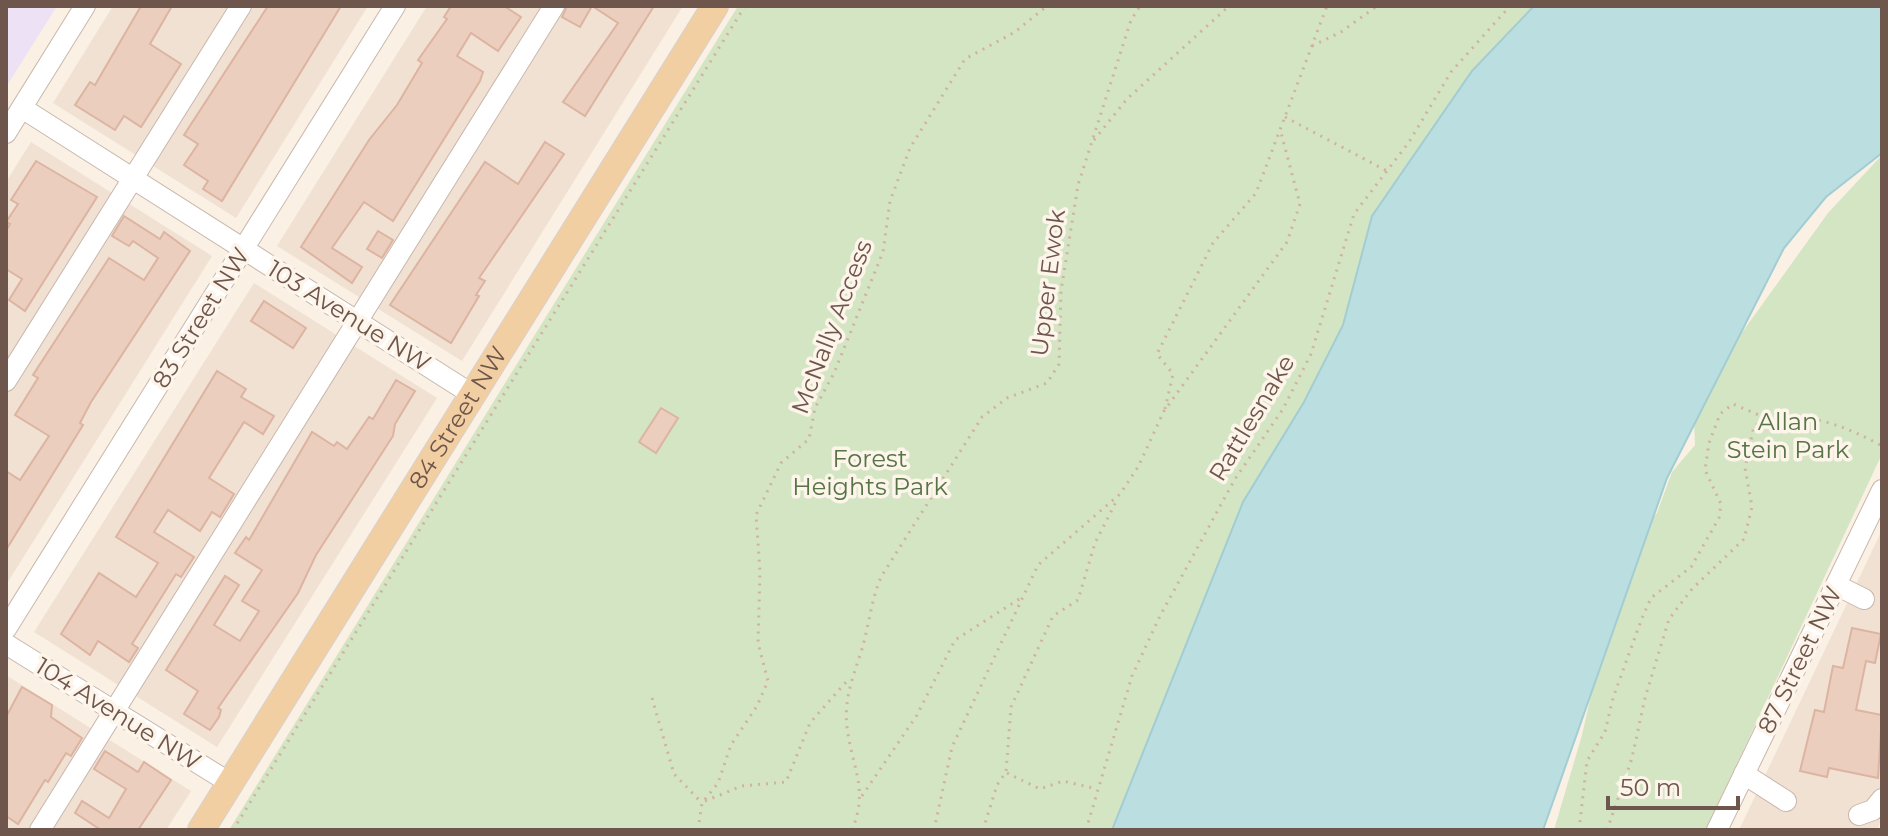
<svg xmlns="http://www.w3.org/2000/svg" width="1888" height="836" font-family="Montserrat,sans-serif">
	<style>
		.residential { fill: #f0e1d3 }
		.education { fill: #ede1f6 }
		.green { fill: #d4e5c4 }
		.water { fill: #bbdee1; stroke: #a2cdd2; stroke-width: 2 }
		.building { fill: #eccebf; stroke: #ddb4a1; stroke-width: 2 }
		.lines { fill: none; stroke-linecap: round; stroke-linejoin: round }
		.minor-casing { stroke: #c9b7ac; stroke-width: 22 }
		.major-casing { stroke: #d7d0cd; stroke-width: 28 }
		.path { stroke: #d1b1a2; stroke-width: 3; stroke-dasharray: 2 6; stroke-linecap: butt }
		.minor { stroke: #fff; stroke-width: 20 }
		.major { stroke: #f2cfa3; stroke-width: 26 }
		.labels { text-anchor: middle; stroke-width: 7; stroke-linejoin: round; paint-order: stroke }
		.street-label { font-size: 24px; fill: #6f564c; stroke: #fdf4ea }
		.park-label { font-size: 24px; fill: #567446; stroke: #fdf4ea }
	</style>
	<rect width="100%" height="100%" fill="#faf0e4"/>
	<g class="residential">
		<polygon points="113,6 368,6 236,218 53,103"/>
		<polygon points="427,6 683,6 462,361 277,246"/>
		<polygon points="31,142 212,256 6,585 6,182"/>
		<polygon points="254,283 437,398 217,747 34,632"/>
		<polygon points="1882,530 1882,818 1877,830 1739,830"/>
		<polygon points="9,677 191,791 166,830 6,830 6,682"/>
	</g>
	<polygon class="education" points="6,6 57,6 6,87"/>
	<g class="green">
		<polygon points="738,6 1534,6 1472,71 1373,216 1343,325 1304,402 1243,502 1112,830 229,830"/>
		<polygon points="1882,155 1882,454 1706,830 1554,830 1582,735 1603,642 1644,530 1657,513 1672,472 1695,445 1694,422 1738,338 1828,213"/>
	</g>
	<polygon class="water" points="1534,6 1882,6 1882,153 1826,197 1784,248 1667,478 1543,830 1112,830 1243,502 1304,402 1343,325 1372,216 1472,71"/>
	<g class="building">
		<polygon points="141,6 172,6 150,44 181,64 141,127 124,116 115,130 75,105 90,82 95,85"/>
		<polygon points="268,6 341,6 222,201 203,189 208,181 184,165 198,144 184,135"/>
		<polygon points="451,6 504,6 521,17 498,51 471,33 457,56 483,72 480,81 393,221 364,202 332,248 362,267 352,283 301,247 369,140 397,105 422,63 418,60 447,19 444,17"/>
		<polygon points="567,6 654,6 585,116 563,102 618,23 592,6 580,27 562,17"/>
		<polygon points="545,142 564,154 479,278 485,281 476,295 479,296 451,343 390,305 485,162 518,184"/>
		<polygon points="36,161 97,197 25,311 9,300 22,279 6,269 6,231 10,224 6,222 18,204 11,200"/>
		<polygon points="124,216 160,239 164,232 190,251 91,402 80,423 83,425 6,550 6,471 20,480 49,436 15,415 38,378 33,375 109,258 144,280 158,258 133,241 129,246 112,236"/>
		<polygon points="378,231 393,240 382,258 367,249"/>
		<polygon points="264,301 306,328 293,348 251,321"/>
		<polygon points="217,371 246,389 241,397 274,416 263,434 244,422 209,478 234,494 220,517 212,512 200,531 168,510 154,532 194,557 181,577 176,574 132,644 138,648 129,662 98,641 90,655 61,634 99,573 136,597 158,563 116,537"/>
		<polygon points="396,380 415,391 395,424 393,436 316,555 298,593 218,708 221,710 219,717 210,730 184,714 198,691 166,670 225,576 239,585 214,625 240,641 259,611 242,601 262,570 235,553 246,537 249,540 312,432 334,446 337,442 347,449 369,417 373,419"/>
		<polygon points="661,408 678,418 656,453 639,442"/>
		<polygon points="1852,628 1881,634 1875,663 1866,661 1856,710 1882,715 1878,778 1829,768 1827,777 1800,771 1815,710 1824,712 1833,666 1843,668"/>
		<polygon points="22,687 52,705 51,717 82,738 71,756 66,753 48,782 45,780 18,824 6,816 6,717"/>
		<polygon points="105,751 138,772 144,762 171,780 138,830 101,830 75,813 82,801 109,818 126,789 94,769"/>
	</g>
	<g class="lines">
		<g class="minor-casing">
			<g id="minor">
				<polyline points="22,108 473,395"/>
				<polyline points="6,133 85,6"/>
				<polyline points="6,381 241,6"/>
				<polyline points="1836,585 1864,599"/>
				<polyline points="6,629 395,6"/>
				<polyline points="6,644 230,783"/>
				<polyline points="1744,774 1786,801"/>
				<polyline points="1859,815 1873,810 1882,799"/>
				<polyline points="40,830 554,6"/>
				<polyline points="1717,830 1882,490"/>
			</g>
		</g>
		<g class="major-casing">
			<g id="major">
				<path id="s1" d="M201,830L715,6"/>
			</g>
		</g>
		<g class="path">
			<polyline points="1312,46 1341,32 1377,6"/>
			<polyline points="1285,117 1387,171"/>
			<polyline points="1094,140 1127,99 1229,6"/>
			<polyline points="1165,409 1173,374 1157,354 1213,243 1256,193 1327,6"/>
			<polyline points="652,698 674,774 702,803"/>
			<polyline points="1007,773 1040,789 1063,781 1097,789"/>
			<polyline points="862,796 917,715 955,640 1024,596"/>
			<polyline points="705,801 742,786 786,782 810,723 847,681"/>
			<polyline points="233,830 745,6"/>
			<polyline points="698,830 702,803 718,783 731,745 757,706 768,681 758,643 760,571 756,515 781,463 809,439 815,408 834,373 883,252 890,201 910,148 965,59 1015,32 1047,6"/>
			<path d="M852,830C869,789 852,768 847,727C844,700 852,680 860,655C869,629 870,603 881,577L982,417L1007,398L1047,383L1059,364L1061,291L1078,185L1131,20L1140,6"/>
			<polyline points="934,830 952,747 1038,565 1120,494 1138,467 1164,411 1287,242 1300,204 1280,129"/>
			<polyline points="983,830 997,785 1006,772 1011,707 1053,616 1078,600 1095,543 1118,498"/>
			<polyline points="1086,830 1132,676 1160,616 1235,479 1283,409 1311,354 1354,214 1409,142 1451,72 1510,6"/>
			<polyline points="1579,830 1587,761 1605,732 1613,698 1642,618 1651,598 1691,567 1719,518 1721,504 1705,470 1709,443 1720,414 1733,404 1766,418"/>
			<path d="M1607,830L1632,758L1645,698L1669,619L1692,589L1744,539L1752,507L1745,468L1754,426C1797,406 1844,425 1882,446"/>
		</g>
		<use href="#minor" class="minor"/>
		<use href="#major" class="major"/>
	</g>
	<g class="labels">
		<g class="street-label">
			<text transform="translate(1048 283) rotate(-83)" y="8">Upper Ewok</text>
			<text transform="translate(349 316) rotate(32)" y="8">103 Avenue NW</text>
			<text transform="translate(201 318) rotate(-58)" y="8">83 Street NW</text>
			<text transform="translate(832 327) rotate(-69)" y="8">McNally Access</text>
			<text dy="8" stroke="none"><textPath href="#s1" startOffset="486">84 Street NW</textPath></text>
			<text transform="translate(1252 418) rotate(-59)" y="8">Rattlesnake</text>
			<text transform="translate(1800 660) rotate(-64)" y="8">87 Street NW</text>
			<text transform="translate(118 714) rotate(32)" y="8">104 Avenue NW</text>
		</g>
		<g class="park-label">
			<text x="1788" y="430">Allan<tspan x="1788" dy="28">Stein Park</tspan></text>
			<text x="870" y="467">Forest<tspan x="870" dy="28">Heights Park</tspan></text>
		</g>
	</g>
	<rect width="1888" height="836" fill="none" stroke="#6f564c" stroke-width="16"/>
	<path d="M1608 796v12h130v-12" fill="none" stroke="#6f564c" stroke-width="4"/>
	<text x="1620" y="796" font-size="24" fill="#6f564c" stroke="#fdf4ea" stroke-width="6" paint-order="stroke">50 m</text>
</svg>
